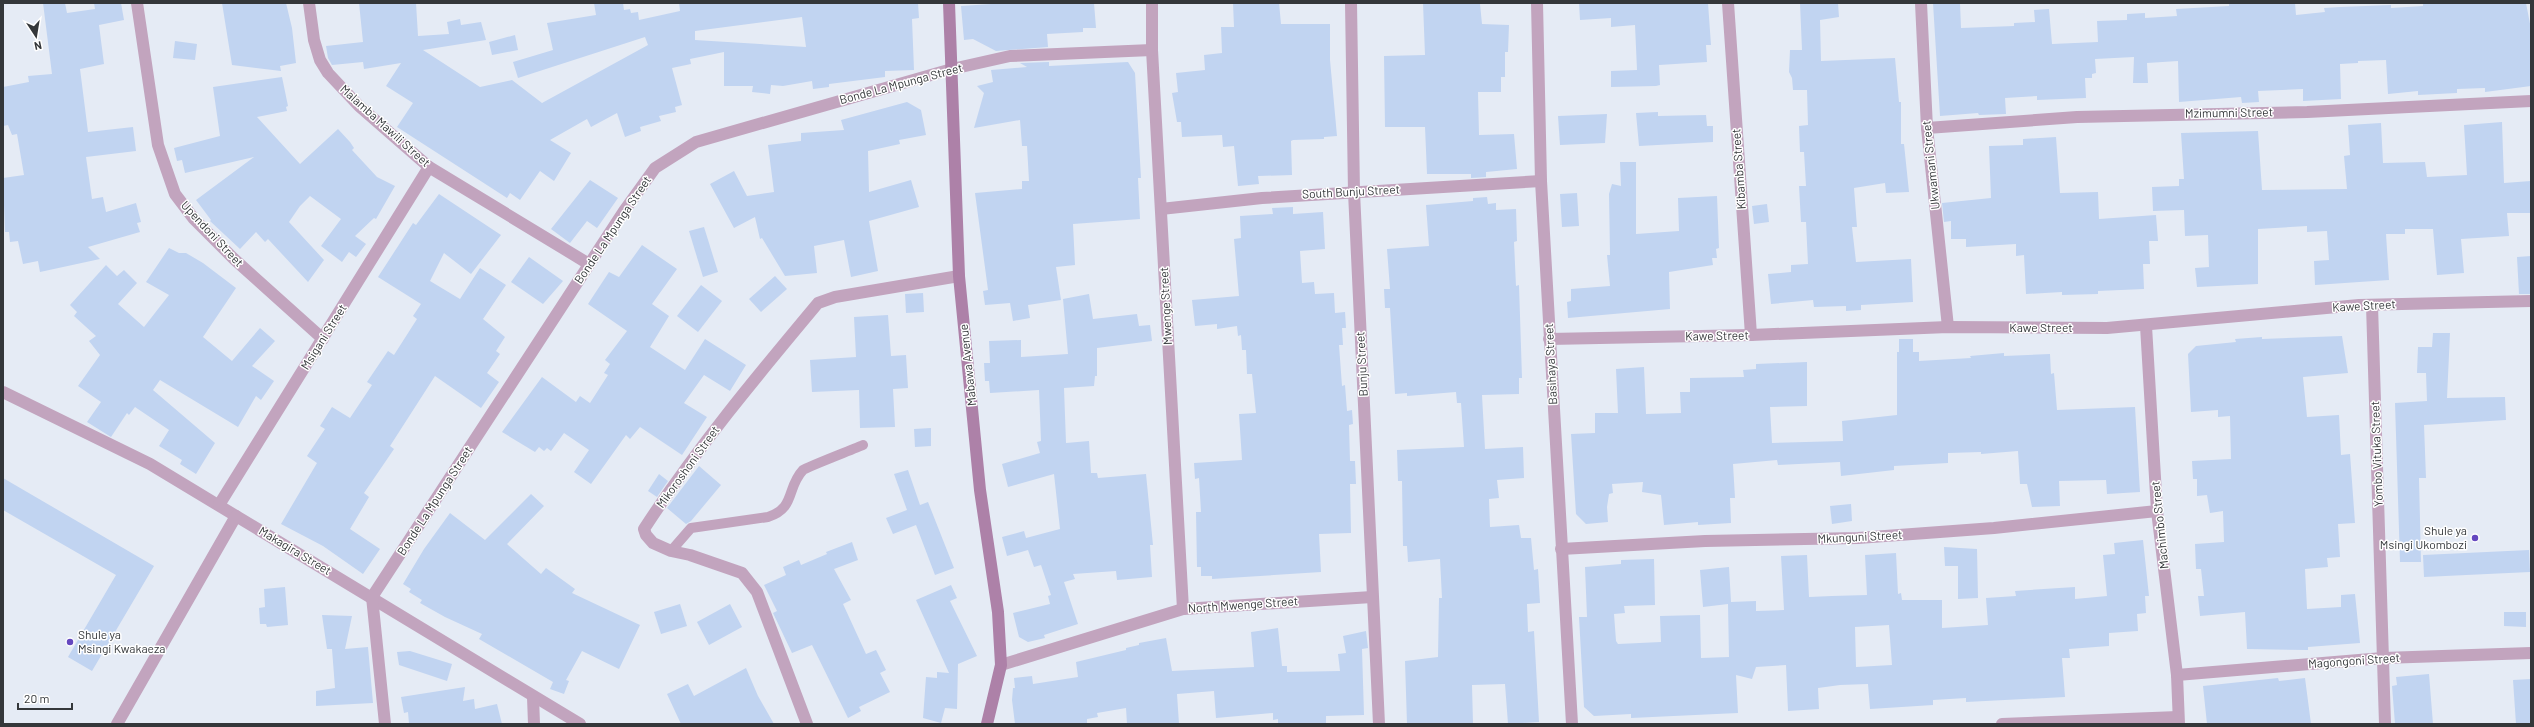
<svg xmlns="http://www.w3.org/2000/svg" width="2534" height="727" font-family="Barlow,sans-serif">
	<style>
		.building { fill: #c1d4f1; fill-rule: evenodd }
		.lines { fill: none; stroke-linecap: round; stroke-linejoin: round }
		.lane { stroke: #c2a4be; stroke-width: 10 }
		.street { stroke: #c2a4be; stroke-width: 12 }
		.secondary { stroke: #ad81a8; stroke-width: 12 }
		.poi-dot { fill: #6447bf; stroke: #fff; stroke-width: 1.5 }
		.labels { text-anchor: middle; stroke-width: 3; stroke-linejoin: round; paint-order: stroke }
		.street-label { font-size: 12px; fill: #34373a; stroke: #fff }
		.poi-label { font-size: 12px; fill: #34373a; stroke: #fff; text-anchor: end }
	</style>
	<rect width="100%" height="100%" fill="#e5ebf5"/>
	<g class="building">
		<polygon points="43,3 65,3 67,13 95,9 94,3 121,3 124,20 99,25 104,64 80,69 88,132 133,127 136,151 86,157 92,199 103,197 106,212 136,203 141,222 137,223 140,232 88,247 100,259 40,272 38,261 23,264 18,241 10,242 9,232 5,232 3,178 24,175 17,134 12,135 8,125 3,126 3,87 29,82 28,76 52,74"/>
		<polygon points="222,3 286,3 292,28 296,63 280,66 281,71 232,65"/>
		<path d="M359,3H416L418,36L449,34L447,22L460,19L461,25L481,22L486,40L423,50L480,87L512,80L542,103L648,45L645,37L518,78L513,62L553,50L547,23L596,15L594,3H623L624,10L630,9L631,13L638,12L639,20L680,11L679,3H918L919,18L912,19L914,70L885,71V77L829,84V87L813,89L812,81L783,86L771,85L770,94L752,92L753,86H724V52L690,59L691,64L672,68L682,105L675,107L676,112L659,116L661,121L640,127L641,131L625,137L617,113L591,127L587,119L550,140L571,153L554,181L540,171L520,200L510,193L507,198L397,127L413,103L386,86L401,63L364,69L363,62L332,65L328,58L326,46L363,42ZM802,17L806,47L695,40V31Z"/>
		<polygon points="1006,3 1094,3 1096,28 1083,28 1083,32 1047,34 1048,47 996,51 973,39 964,40 961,6"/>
		<polygon points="1233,3 1279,3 1281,24 1330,24 1330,60 1337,136 1324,137 1324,139 1293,140 1291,141 1292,175 1258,176 1259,184 1238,186 1234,146 1223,147 1222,135 1182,137 1181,122 1177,122 1172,93 1178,92 1176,73 1205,70 1204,55 1222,53 1221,27 1234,27"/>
		<polygon points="1423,3 1480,4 1482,24 1509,25 1508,52 1505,52 1505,77 1501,77 1501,92 1478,92 1479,135 1514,134 1517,169 1486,172 1486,177 1471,178 1471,174 1427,174 1425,127 1385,127 1384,56 1425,55"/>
		<polygon points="1579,3 1708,3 1711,45 1706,45 1707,62 1659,65 1660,85 1656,86 1611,87 1611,71 1637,70 1635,25 1611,27 1611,18 1580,20"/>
		<polygon points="1800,3 1838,3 1839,17 1820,20 1821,61 1895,58 1899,102 1901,102 1901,144 1904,144 1909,192 1886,193 1885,183 1854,188 1857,227 1852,227 1856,262 1911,259 1913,302 1861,305 1861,310 1846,311 1846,306 1814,307 1813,300 1771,304 1768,274 1791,272 1791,265 1808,264 1806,222 1801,222 1799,186 1806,186 1804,152 1800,152 1799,126 1808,125 1807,90 1793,90 1792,78 1789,72 1790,50 1802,50"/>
		<polygon points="1933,3 1960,3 1961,28 2014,26 2014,23 2035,22 2034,10 2049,9 2052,44 2098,42 2097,21 2127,20 2127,14 2145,13 2145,18 2177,16 2176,9 2229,6 2229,3 2295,3 2296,15 2325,12 2324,8 2340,7 2391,5 2391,8 2423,6 2423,3 2526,3 2531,29 2531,86 2485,92 2485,88 2457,89 2457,93 2418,95 2418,91 2388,94 2386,60 2358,61 2358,63 2340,64 2341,99 2303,101 2303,89 2258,91 2259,102 2242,103 2241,97 2179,102 2178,61 2147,63 2148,83 2133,83 2134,57 2095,59 2096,73 2092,74 2092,78 2085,78 2086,98 2037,100 2037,96 2005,98 2006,114 1979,115 1978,113 1940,116"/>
		<polygon points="515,35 518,50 492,55 489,42"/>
		<polygon points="175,41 197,44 195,60 173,58"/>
		<polygon points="1049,62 1049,66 1128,62 1135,73 1141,178 1138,178 1140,219 1073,224 1075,265 1056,267 1061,300 1028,305 1030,318 1013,321 1010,303 985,305 983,291 988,290 975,193 1022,189 1022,181 1029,181 1027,146 1022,146 1020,120 974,128 984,93 977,86 993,82 991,70 1027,67 1020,63"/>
		<polygon points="282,77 288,106 286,107 287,111 257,117 300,164 338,129 350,142 354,148 352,150 377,177 395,186 376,219 374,218 355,236 366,244 356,257 349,252 342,262 321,246 341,219 310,196 300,206 289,222 324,260 308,282 268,239 265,242 256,232 240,249 210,221 211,220 196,200 254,157 185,173 182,160 177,161 174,148 220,136 213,87"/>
		<polygon points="907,102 921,110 926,135 899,140 900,144 868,151 869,192 911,180 919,207 869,221 878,271 851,277 844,240 814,246 817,273 785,276 762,238 760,239 755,217 734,228 710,184 734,171 747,196 774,192 768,145 801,141 801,133 844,130 841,120"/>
		<polygon points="1658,112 1658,116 1706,115 1707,126 1713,126 1713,142 1639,146 1636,113"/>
		<polygon points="1607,114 1605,143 1560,145 1558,116"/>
		<polygon points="2502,122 2504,183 2531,181 2531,213 2507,213 2509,236 2461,239 2464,273 2437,275 2433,229 2405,229 2405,234 2386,234 2389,280 2315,285 2314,261 2329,260 2327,231 2307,232 2307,226 2258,229 2258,284 2197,287 2195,268 2209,267 2208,235 2185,236 2184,210 2153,211 2152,187 2179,186 2179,179 2184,179 2181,133 2258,131 2262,190 2347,189 2344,156 2350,155 2348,125 2381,123 2383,163 2425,162 2427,177 2467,175 2464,125"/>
		<polygon points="2056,137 2060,193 2098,192 2099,219 2156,215 2158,241 2149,241 2150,264 2143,264 2144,289 2098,291 2098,294 2062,295 2062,292 2026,294 2024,255 2016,256 2016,244 1966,247 1966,239 1951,239 1951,221 1944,222 1942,203 1991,198 1989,146 2023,145 2023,139"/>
		<polygon points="1620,162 1636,162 1636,234 1679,231 1678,198 1717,196 1719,248 1716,249 1717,258 1712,258 1713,265 1669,272 1670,309 1568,318 1567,302 1571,301 1571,289 1610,286 1607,255 1610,255 1609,194 1612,184 1621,186"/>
		<polygon points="590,180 618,198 597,228 587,221 570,243 551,229"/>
		<polygon points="1577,193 1579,226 1562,227 1560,194"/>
		<polygon points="439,194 501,235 471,274 444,253 430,281 460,299 480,268 506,285 483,319 505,337 496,351 500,354 487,373 499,382 481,408 435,376 390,446 394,449 364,493 369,497 350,529 380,549 363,574 323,546 281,524 317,463 307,456 325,429 320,426 332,407 350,418 372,385 367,382 388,351 394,355 417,319 413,316 421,304 378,277 413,223 416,225"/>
		<polygon points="1487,197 1488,204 1496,203 1496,210 1516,209 1517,241 1514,242 1516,286 1519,285 1522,378 1519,378 1519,394 1482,395 1485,449 1523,447 1524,478 1497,480 1499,498 1489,499 1490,527 1519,525 1521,538 1531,538 1534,570 1538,569 1540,603 1527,604 1528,632 1534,631 1539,722 1508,724 1505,684 1472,685 1473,724 1407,724 1405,661 1438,657 1439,598 1442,598 1440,559 1408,562 1407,546 1403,546 1402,481 1398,481 1397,450 1464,447 1461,403 1457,403 1456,392 1407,396 1407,393 1395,394 1390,308 1385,308 1384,289 1390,289 1387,249 1429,246 1426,205 1473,201 1473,198"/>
		<polygon points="1767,204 1769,222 1754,224 1752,206"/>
		<polygon points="1293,207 1293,214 1323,212 1325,249 1300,251 1302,283 1314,282 1315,294 1334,293 1335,313 1345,312 1346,328 1342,328 1343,345 1339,345 1342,386 1345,385 1347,411 1352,410 1353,424 1349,425 1350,461 1355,461 1356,484 1350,484 1351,533 1319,534 1321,572 1212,579 1212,576 1201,576 1201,567 1197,567 1196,512 1201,512 1199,478 1195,479 1194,463 1242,460 1239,414 1256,413 1252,374 1247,374 1246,350 1242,350 1241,335 1238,336 1237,326 1217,329 1217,324 1195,326 1192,300 1239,296 1234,239 1241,238 1240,216 1273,214 1272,208"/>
		<polygon points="704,227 718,272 703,277 689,231"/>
		<polygon points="642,245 677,269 652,304 669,316 650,347 685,370 705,339 746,365 730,391 704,375 684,403 707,417 682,455 640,427 630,439 626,435 591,484 574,472 589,450 564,433 551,451 547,448 544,451 539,447 535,452 502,432 542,377 576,402 580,396 590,403 608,375 604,373 610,364 605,360 627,331 588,304 609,272 619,277"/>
		<polygon points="169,248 179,253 186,253 203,263 236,288 203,337 232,361 260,328 275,341 252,366 274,381 261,400 256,396 238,427 160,380 153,390 215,443 196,474 180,464 182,460 159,446 169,430 135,407 129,415 127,413 111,437 87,422 101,402 78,386 100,355 89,341 96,336 74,316 77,312 70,305 106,265 117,276 124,270 137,283 118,304 144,327 169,295 146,282"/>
		<polygon points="2531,256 2531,294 2519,294 2517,257"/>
		<polygon points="529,257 563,281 543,304 511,282"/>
		<polygon points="775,276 787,289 761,312 749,299"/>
		<polygon points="701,285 722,301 698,332 677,316"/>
		<polygon points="923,293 924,312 906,313 905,294"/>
		<polygon points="1089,294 1093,319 1137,314 1139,326 1150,325 1152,341 1097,348 1097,376 1095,376 1094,386 1064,388 1066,443 1089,441 1091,473 1097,473 1098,478 1146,474 1153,545 1150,545 1152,577 1117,580 1116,571 1073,574 1075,579 1064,582 1078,624 1044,635 1045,638 1028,642 1019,637 1013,613 1050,604 1048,596 1051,595 1041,565 1034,567 1028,550 1007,556 1002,537 1024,531 1026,538 1060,529 1054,474 1008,487 1002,464 1040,453 1037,442 1041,441 1039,390 990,393 989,381 985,381 984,363 990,363 989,341 1021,340 1021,357 1068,354 1063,299"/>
		<polygon points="888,315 891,356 906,355 908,388 893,389 895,427 860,428 859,390 812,392 810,360 856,357 854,317"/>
		<polygon points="2433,333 2450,333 2447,398 2505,397 2506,420 2424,425 2426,478 2419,478 2421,562 2400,562 2395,403 2427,401 2426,373 2417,373 2418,347 2432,347"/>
		<polygon points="2342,336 2348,373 2303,377 2307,417 2339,415 2341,455 2350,454 2355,523 2338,524 2340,557 2327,558 2328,567 2305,569 2307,609 2341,607 2341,595 2355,594 2360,643 2308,647 2308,650 2247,649 2245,612 2200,616 2198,596 2204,596 2201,569 2196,569 2195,544 2224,542 2223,511 2210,513 2207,495 2197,496 2197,479 2193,479 2192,461 2231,459 2230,416 2218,417 2218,410 2191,412 2188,354 2196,346 2236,342 2235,339 2262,337 2262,339"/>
		<polygon points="1899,339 1913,339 1913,352 1919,352 1919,361 1971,358 1970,356 2004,353 2004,356 2050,354 2051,374 2054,373 2057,410 2135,407 2140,492 2107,494 2106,480 2059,481 2060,506 2032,507 2027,484 2020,484 2018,451 1981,454 1981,452 1948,453 1948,463 1894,466 1894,470 1841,476 1840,462 1778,465 1777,460 1733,464 1735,498 1730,498 1731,523 1698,525 1698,522 1664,525 1661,495 1642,492 1643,482 1612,484 1613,493 1609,494 1607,507 1608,522 1586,524 1576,514 1571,434 1595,433 1595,413 1618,413 1616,369 1644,367 1646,414 1681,413 1680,392 1690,392 1690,378 1744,377 1743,370 1756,369 1756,364 1807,362 1807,406 1770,407 1772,443 1843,441 1842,421 1897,415 1897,352 1899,352"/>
		<polygon points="931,428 931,446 915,447 914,429"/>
		<polygon points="699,466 721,485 691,521 686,524 667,508"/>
		<polygon points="908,470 920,505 928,502 954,568 935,575 916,525 893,534 886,518 907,510 894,474"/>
		<polygon points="659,474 668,481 657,497 648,491"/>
		<polygon points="3,478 154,566 92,671 68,657 116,575 3,510"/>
		<polygon points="531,494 544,506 507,544 541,574 546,568 575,589 572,593 640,625 619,669 582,651 566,680 569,681 564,694 550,689 553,682 479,639 482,634 445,617 420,603 422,600 409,592 411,589 403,584 424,549 450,513 485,540"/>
		<polygon points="1851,504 1852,521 1832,524 1830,506"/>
		<path d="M2143,540L2149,596H2145L2146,613L2137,614L2138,631L2109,633V646L2069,649L2070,658H2062L2065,697L1966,702V698L1933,700V705L1870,709L1868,684L1840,685L1818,688L1819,709L1788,711L1786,665L1756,667L1752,679L1736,675L1738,713L1631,718V714L1594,716L1584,707L1579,617H1587L1585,567L1621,564V560L1654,559L1655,605L1624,606L1625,613L1614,614L1616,641L1618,644L1661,642L1660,616L1700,615L1701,658L1729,657L1728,604L1703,607L1700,570L1729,567L1731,602L1756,601V611L1784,610L1781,556L1807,555L1809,597L1832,596L1867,595L1865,555L1896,553L1898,594L1901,593L1902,600H1942V628L1988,625L1986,598L2016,596L2015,591L2075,587V599L2107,596L2103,555L2115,554L2114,543ZM1889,625L1892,665L1856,667L1855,627Z"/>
		<polygon points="852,542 858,560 834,569 851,600 843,604 866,654 876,650 886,670 880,673 890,692 859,707 861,711 848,718 812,645 792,653 773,613 777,611 764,585 786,575 783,567 799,560 801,565 827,554 826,552"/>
		<polygon points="1944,547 1977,549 1978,598 1958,599 1958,566 1945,566"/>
		<polygon points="2529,550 2530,572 2424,577 2423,555"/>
		<polygon points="951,585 957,598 950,601 977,656 958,664 957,709 945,708 941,723 923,718 926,677 937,678 937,672 949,673 916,600"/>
		<polygon points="285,587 288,625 267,627 266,624 260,624 259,608 265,607 264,589"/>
		<polygon points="680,604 687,626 661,634 654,612"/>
		<polygon points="730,604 742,627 709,645 697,622"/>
		<polygon points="2504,612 2526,612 2526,627 2504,626"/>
		<polygon points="322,615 352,616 345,649 368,647 373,703 316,706 316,691 335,688 332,649 327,649"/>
		<polygon points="1278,628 1282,666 1287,666 1287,672 1340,671 1338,654 1346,653 1343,636 1366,631 1368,648 1362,649 1364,715 1326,716 1326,724 1278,724 1278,719 1273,720 1273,713 1216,718 1214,691 1177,694 1179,724 1127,724 1126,708 1097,713 1098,717 1087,719 1087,724 1015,724 1012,700 1013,688 1015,688 1014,678 1032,676 1033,684 1078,677 1076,662 1126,650 1126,648 1139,645 1139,643 1166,638 1172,671 1254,667 1251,632"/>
		<polygon points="410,651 452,664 447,681 399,665 397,652"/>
		<polygon points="746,668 758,696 774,724 681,724 667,694 688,684 694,696"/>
		<polygon points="2429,674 2433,724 2395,724 2392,686 2397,685 2396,677"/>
		<polygon points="2278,678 2279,681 2305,678 2311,724 2207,724 2203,686"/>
		<polygon points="2531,679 2531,724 2516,724 2513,680"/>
		<polygon points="465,687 463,701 474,699 475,709 497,704 502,724 409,724 408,712 404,713 401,697"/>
	</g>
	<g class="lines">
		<path class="lane" d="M671,551L691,528L768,517C796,508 786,488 803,470C807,467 854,449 863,445"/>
		<g class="street">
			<polyline points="137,3 158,145 175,194 194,219 234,259 323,339"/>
			<polyline points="309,3 314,40 320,60 328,73 359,106 429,167 589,264"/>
			<polyline points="1152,3 1152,50 1183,609"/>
			<polyline points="1351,3 1354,192 1379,724"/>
			<polyline points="1537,3 1541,181 1572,724"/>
			<polyline points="1728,3 1751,335"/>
			<polyline points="1921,3 1927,128 1948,327"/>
			<polyline points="1927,128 2077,117 2307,112 2531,101"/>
			<polyline points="1161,209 1262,198 1541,181"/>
			<polyline points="2372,305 2385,724"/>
			<polyline points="2146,326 2157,511 2177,675 2179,724"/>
			<polyline points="1549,339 1751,335 1948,327 2107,328 2359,305 2531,301"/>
			<polyline points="3,392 150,464 580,724"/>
			<polyline points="219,505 429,167"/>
			<polyline points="1561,549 1705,541 1858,538 1994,528 2157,511"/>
			<polyline points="1001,665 1183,609 1372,597"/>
			<polyline points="2177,675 2383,658 2531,653"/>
			<polyline points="533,697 534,724"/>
			<polyline points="117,724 236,516"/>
			<polyline points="385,724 372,597 624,211 655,168 696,142 952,69 1010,56 1152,50"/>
			<path d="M807,724L757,592L742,573L690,555L671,551L653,543L646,535L644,529C696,449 757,376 818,303L835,297L959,276"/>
			<polyline points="2002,724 2178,717"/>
		</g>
		<polyline class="secondary" points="949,3 959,276 980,490 998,612 1001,665 987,724"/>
	</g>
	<g class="poi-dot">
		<circle cx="2475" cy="538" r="4"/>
		<circle cx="70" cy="642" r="4"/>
	</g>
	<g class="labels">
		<g class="street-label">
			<text transform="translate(901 84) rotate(-15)" y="4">Bonde La Mpunga Street</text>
			<text transform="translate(2229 113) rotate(-1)" y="4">Mzimumni Street</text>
			<text transform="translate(385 126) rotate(42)" y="4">Malamba Mawili Street</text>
			<text transform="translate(1931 165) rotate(-96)" y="4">Ukwamani Street</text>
			<text transform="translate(1739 169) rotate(-94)" y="4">Kibamba Street</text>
			<text transform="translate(1351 192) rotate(-3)" y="4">South Bunju Street</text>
			<text transform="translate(613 230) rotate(-56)" y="4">Bonde La Mpunga Street</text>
			<text transform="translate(212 234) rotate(47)" y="4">Upendoni Street</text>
			<text transform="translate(1166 306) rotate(-93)" y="4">Mwenge Street</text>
			<text transform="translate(2364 306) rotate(-3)" y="4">Kawe Street</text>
			<text x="2041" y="332">Kawe Street</text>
			<text transform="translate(1717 336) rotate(-1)" y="4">Kawe Street</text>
			<text transform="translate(324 337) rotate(-58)" y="4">Msigani Street</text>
			<text transform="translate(1362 364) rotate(-93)" y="4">Bunju Street</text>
			<text transform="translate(1551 364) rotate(-93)" y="4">Basihaya Street</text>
			<text transform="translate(968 365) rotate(-96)" y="4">Mabawa Avenue</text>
			<text transform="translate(2377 454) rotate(-92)" y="4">Yombo Vituka Street</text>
			<text transform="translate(688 467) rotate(-54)" y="4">Mikoroshoni Street</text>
			<text transform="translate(435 501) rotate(-57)" y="4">Bonde La Mpunga Street</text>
			<text transform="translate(2160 525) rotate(-96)" y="4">Machimbo Street</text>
			<text transform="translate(1860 537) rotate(-3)" y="4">Mkunguni Street</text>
			<text transform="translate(295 551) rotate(31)" y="4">Makagira Street</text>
			<text transform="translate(1243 605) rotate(-4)" y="4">North Mwenge Street</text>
			<text transform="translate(2354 661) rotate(-4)" y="4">Magongoni Street</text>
		</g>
		<g class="poi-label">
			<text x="2467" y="535">Shule ya<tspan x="2467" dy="14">Msingi Ukombozi</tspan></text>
			<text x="78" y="639" text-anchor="start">Shule ya<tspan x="78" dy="14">Msingi Kwakaeza</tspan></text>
		</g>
	</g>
	<rect width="2534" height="727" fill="none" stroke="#34373a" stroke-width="8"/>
	<g transform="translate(36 36) rotate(168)" stroke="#ffffff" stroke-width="3" paint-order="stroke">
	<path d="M0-3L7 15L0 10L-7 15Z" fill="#34373a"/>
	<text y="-6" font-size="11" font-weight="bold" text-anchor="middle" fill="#34373a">N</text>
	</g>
	<path d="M18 703v6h54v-6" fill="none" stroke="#34373a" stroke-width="2"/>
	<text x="24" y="703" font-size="12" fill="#34373a" stroke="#ffffff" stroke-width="3" paint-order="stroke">20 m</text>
</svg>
